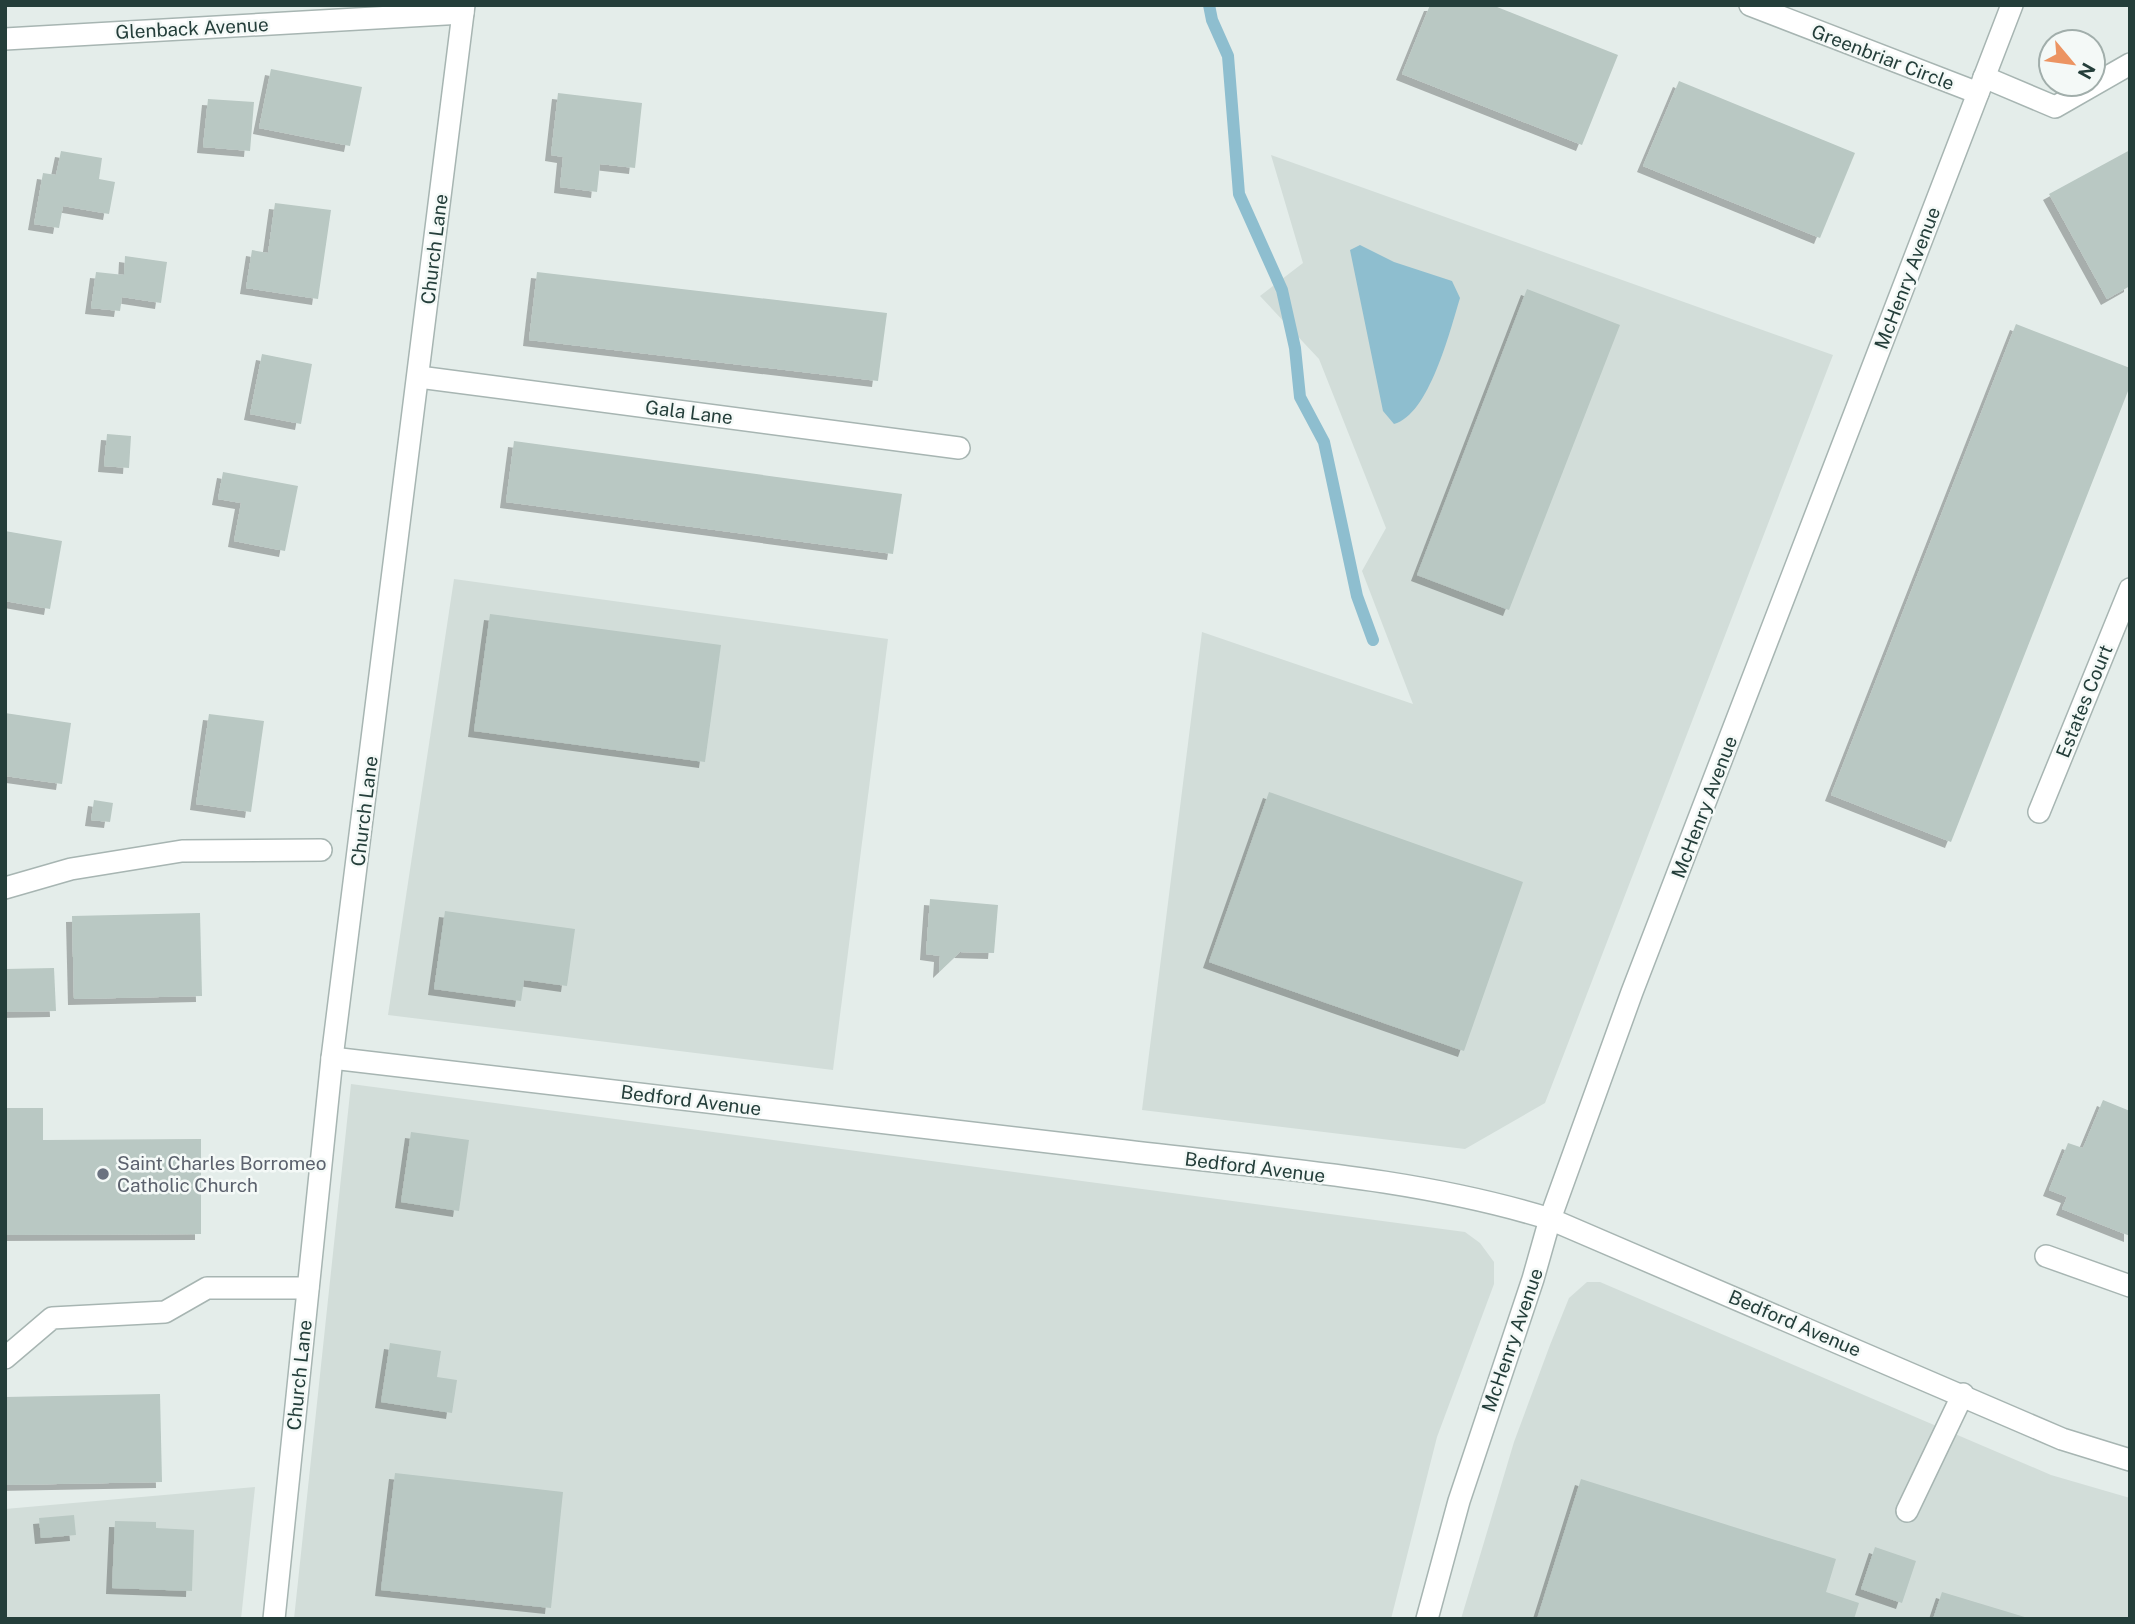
<svg xmlns="http://www.w3.org/2000/svg" width="2135" height="1624" font-family="'Public Sans',sans-serif">
	<style>
		.built { fill: #d2ddd9 }
		.water { fill: #8ebecf }
		.lines { fill: none; stroke-linecap: round; stroke-linejoin: round }
		.stream { stroke: #8ebecf; stroke-width: 12 }
		.building { fill: #b9c8c3; filter: url(#shadow) }
		.minor-casing { stroke: #a7b5b2; stroke-width: 24 }
		.minor { stroke: #fff; stroke-width: 21 }
		.worship-dot { fill: #6b7280; stroke: #f4f9f7; stroke-width: 2.5 }
		.labels { text-anchor: middle; stroke-width: 5; stroke-linejoin: round; paint-order: stroke }
		.street-label { font-size: 19px; fill: #243e3a; stroke: #f4f9f7 }
		.worship-label { font-size: 19px; fill: #5b616d; stroke: #f4f9f7; text-anchor: start }
	</style>
	<defs>
		<filter id="shadow"><feDropShadow dx="-6" dy="6" stdDeviation="0" flood-color="#0004"/></filter>
	</defs>
	<rect width="100%" height="100%" fill="#e4edea"/>
	<g class="built">
		<polygon points="1271,155 1833,355 1545,1103 1465,1149 1142,1110 1202,632 1413,704 1362,571 1386,528 1319,359 1260,296 1303,263"/>
		<polygon points="454,579 888,639 833,1070 388,1015"/>
		<polygon points="351,1084 1465,1232 1480,1243 1494,1262 1494,1284 1437,1437 1391,1619 294,1619"/>
		<polygon points="1587,1282 1600,1282 2051,1475 2130,1498 2130,1619 1461,1619 1514,1442 1550,1345 1569,1298"/>
		<polygon points="255,1487 241,1619 5,1619 5,1509"/>
	</g>
	<path class="water" d="M1360,245L1394,262L1452,281L1460,298C1450,331 1429,415 1394,424L1383,411L1350,250Z"/>
	<g class="lines">
		<polyline class="stream" points="1209,5 1212,20 1228,56 1239,194 1282,290 1295,348 1300,397 1324,442 1357,596 1373,640"/>
	</g>
	<g class="building">
		<polygon points="1430,5 1492,5 1618,55 1582,145 1402,74"/>
		<polygon points="271,69 362,87 350,146 259,128"/>
		<polygon points="1679,81 1855,153 1820,238 1643,166"/>
		<polygon points="558,93 642,103 635,168 600,164 597,192 560,187 563,157 551,155"/>
		<polygon points="208,99 254,102 250,151 203,147"/>
		<polygon points="2130,150 2130,286 2107,299 2049,194"/>
		<polygon points="61,151 102,158 99,179 115,182 109,214 63,206 59,228 34,224 43,173 56,175"/>
		<polygon points="275,203 331,210 318,299 246,288 252,250 268,253"/>
		<polygon points="125,256 167,262 161,303 122,297 120,311 91,308 96,272 124,275"/>
		<polygon points="537,272 887,313 878,381 529,340"/>
		<polygon points="1527,289 1620,325 1509,610 1417,575"/>
		<polygon points="2016,324 2130,368 2130,386 1951,842 1831,795"/>
		<polygon points="262,354 312,364 301,424 250,414"/>
		<polygon points="107,434 131,436 129,468 104,466"/>
		<polygon points="514,441 902,494 893,554 506,502"/>
		<polygon points="223,472 298,486 285,551 234,541 241,503 218,499"/>
		<polygon points="5,531 62,541 50,609 5,601"/>
		<polygon points="490,614 721,645 705,762 474,731"/>
		<polygon points="5,713 71,723 62,784 5,776"/>
		<polygon points="209,714 264,721 251,812 196,804"/>
		<polygon points="1269,792 1523,882 1464,1051 1209,962"/>
		<polygon points="94,800 113,803 110,822 91,820"/>
		<polygon points="930,899 998,905 994,953 960,952 939,972 940,956 926,954"/>
		<polygon points="445,911 575,929 567,986 524,980 521,1001 434,989"/>
		<polygon points="200,913 202,996 74,999 72,916"/>
		<polygon points="54,968 56,1011 5,1012 5,969"/>
		<polygon points="2103,1100 2130,1111 2130,1236 2062,1209 2067,1197 2049,1190 2068,1143 2083,1148"/>
		<polygon points="5,1108 43,1108 43,1140 201,1139 201,1234 5,1235"/>
		<polygon points="411,1132 469,1140 459,1211 401,1202"/>
		<polygon points="390,1343 441,1351 437,1377 457,1380 452,1413 381,1402"/>
		<polygon points="160,1394 162,1482 5,1485 5,1397"/>
		<polygon points="395,1473 563,1492 551,1608 381,1590"/>
		<polygon points="1581,1479 1836,1559 1826,1592 1859,1603 1854,1619 1537,1619"/>
		<polygon points="74,1515 76,1535 41,1538 39,1518"/>
		<polygon points="115,1521 156,1522 156,1528 194,1530 192,1591 112,1588"/>
		<polygon points="1875,1547 1916,1561 1902,1603 1861,1589"/>
		<polygon points="1942,1592 2028,1618 2028,1619 1933,1619"/>
	</g>
	<g class="lines">
		<g class="minor-casing">
			<g id="minor">
				<polyline points="1750,5 1978,93"/>
				<polyline points="5,39 463,13"/>
				<polyline points="1984,77 2055,107 2130,64"/>
				<polyline points="419,377 959,448"/>
				<polyline points="2039,812 2130,589"/>
				<polyline points="5,888 71,869 182,851 321,850"/>
				<path d="M332,1058C594,1089 856,1117 1117,1150C1261,1168 1411,1176 1550,1219L2062,1439L2130,1460"/>
				<polyline points="2046,1256 2130,1286"/>
				<polyline points="5,1358 52,1318 165,1312 207,1288 308,1288"/>
				<polyline points="1907,1511 1963,1394"/>
				<polyline points="274,1619 332,1058 464,5"/>
				<polyline points="1427,1619 1459,1501 1533,1279 1550,1219 1632,992 2012,5"/>
			</g>
		</g>
		<use href="#minor" class="minor"/>
	</g>
	<circle class="worship-dot" cx="103" cy="1174" r="7"/>
	<g class="labels">
		<g class="street-label">
			<text transform="translate(192 28) rotate(-3)" y="7">Glenback Avenue</text>
			<text transform="translate(1883 57) rotate(21)" y="7">Greenbriar Circle</text>
			<text transform="translate(434 249) rotate(-83)" y="7">Church Lane</text>
			<text transform="translate(1907 278) rotate(-69)" y="7">McHenry Avenue</text>
			<text transform="translate(689 412) rotate(7)" y="7">Gala Lane</text>
			<text transform="translate(2084 701) rotate(-68)" y="7">Estates Court</text>
			<text transform="translate(1704 807) rotate(-69)" y="7">McHenry Avenue</text>
			<text transform="translate(364 811) rotate(-83)" y="7">Church Lane</text>
			<text transform="translate(691 1100) rotate(7)" y="7">Bedford Avenue</text>
			<text transform="translate(1255 1167) rotate(7)" y="7">Bedford Avenue</text>
			<text transform="translate(1795 1323) rotate(23)" y="7">Bedford Avenue</text>
			<text transform="translate(1512 1340) rotate(-71)" y="7">McHenry Avenue</text>
			<text transform="translate(299 1375) rotate(-84)" y="7">Church Lane</text>
		</g>
		<g class="worship-label">
			<text x="117" y="1170">Saint Charles Borromeo<tspan x="117" dy="22">Catholic Church</tspan></text>
		</g>
	</g>
	<rect width="2135" height="1624" fill="none" stroke="#243e3a" stroke-width="14"/>
	<g transform="translate(2072 63) rotate(119)"><circle r="33" fill="#f4f9f7" stroke="#a1aeab" stroke-width="2"/>
	<path d="M0-5L12 26L0 18L-12 26Z" fill="#ec9462"/>
	<text y="-10" font-size="19" font-weight="bold" text-anchor="middle" fill="#243e3a">N</text>
	</g>
</svg>
